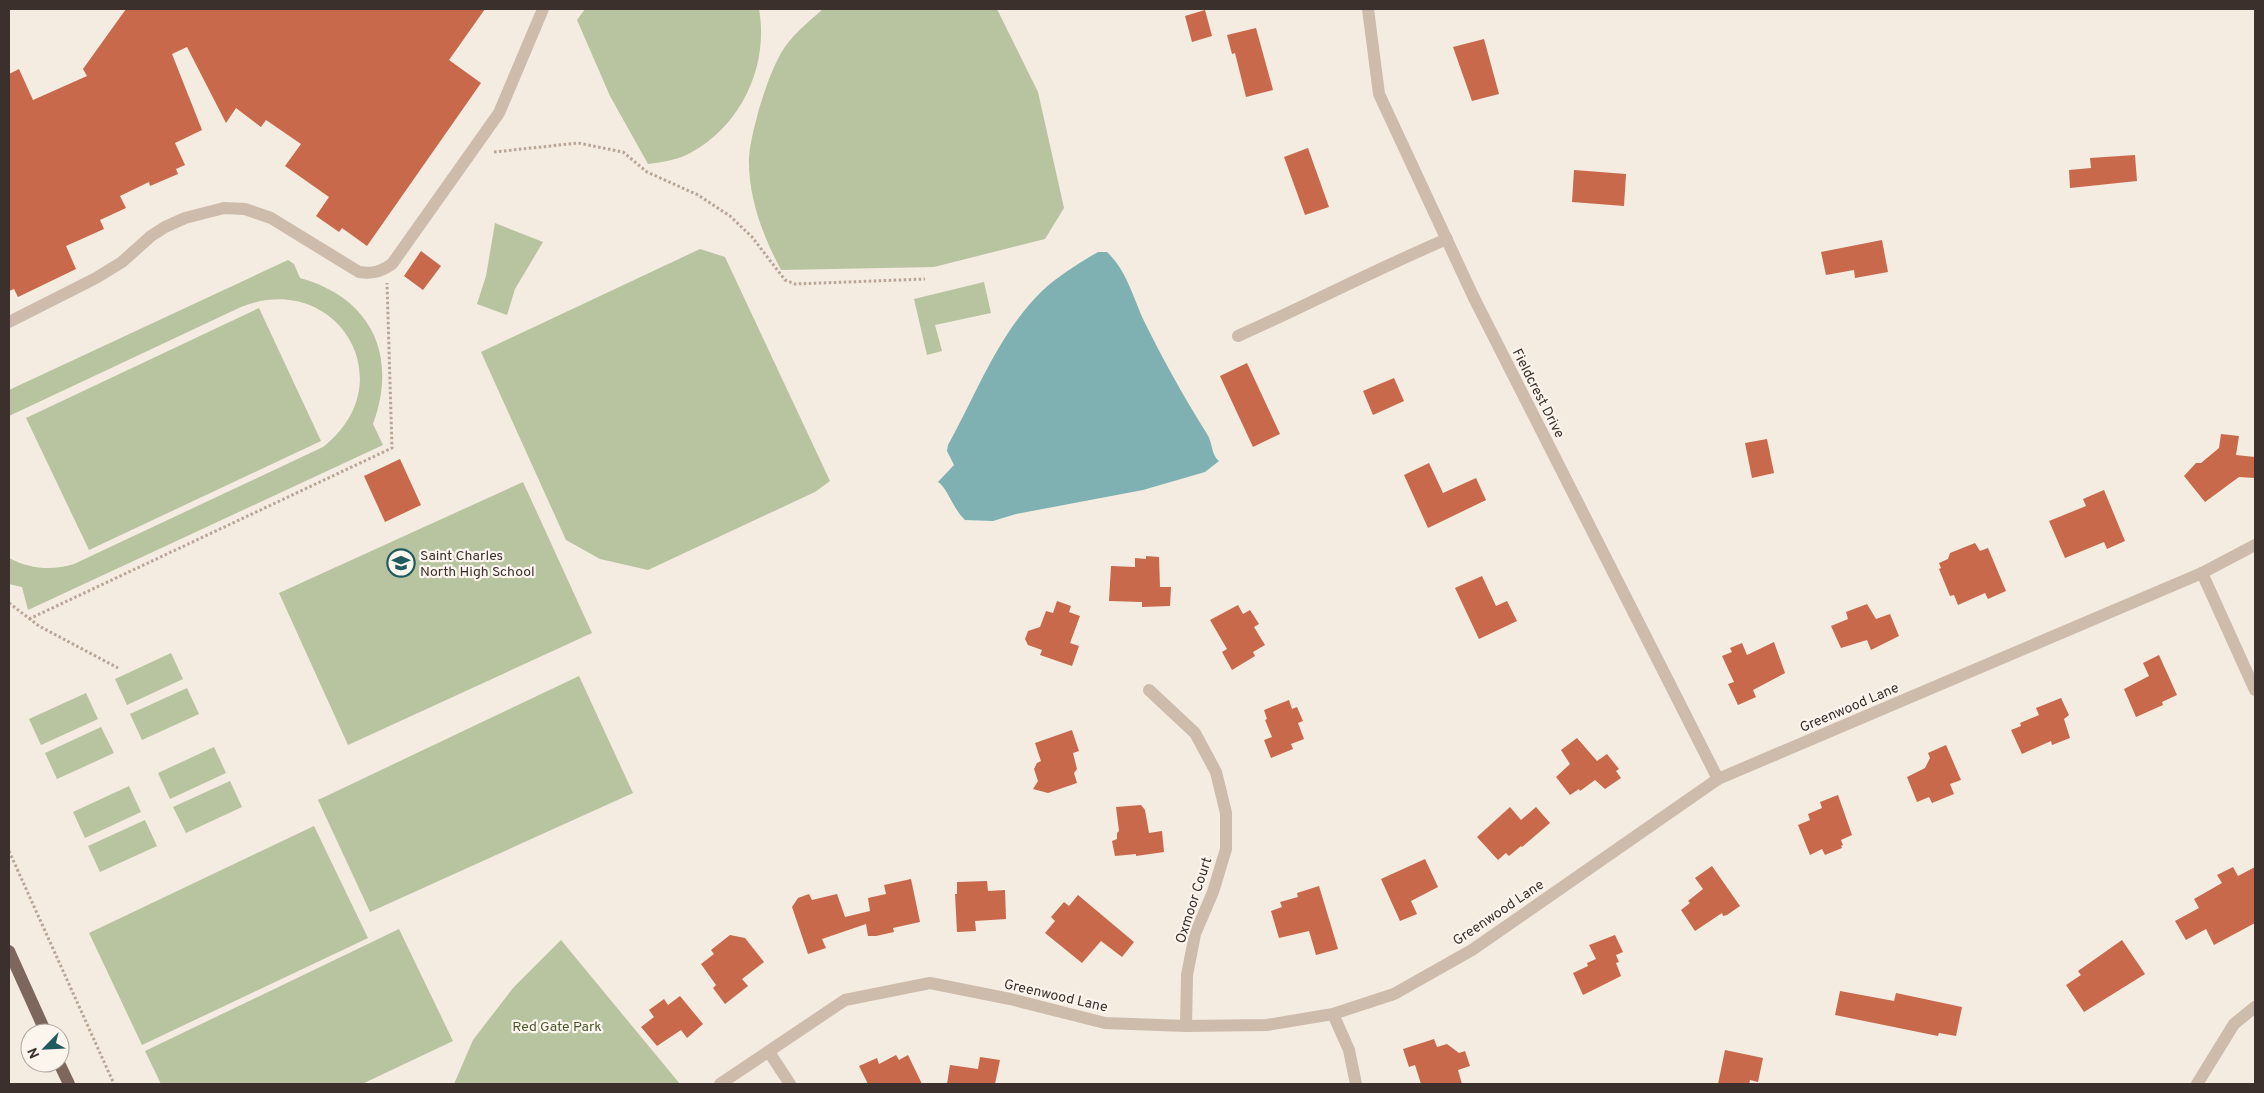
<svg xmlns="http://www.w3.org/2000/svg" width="2264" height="1093" font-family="Overpass,sans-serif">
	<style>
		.green { fill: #b8c4a0 }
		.water { fill: #7fb0b2 }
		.building { fill: #c8694b }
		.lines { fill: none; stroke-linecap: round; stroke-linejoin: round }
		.path { stroke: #b9a596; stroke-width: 3; stroke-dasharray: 2.5 2.5; stroke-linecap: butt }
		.minor { stroke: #cdbbac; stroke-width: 12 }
		.major { stroke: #7d675c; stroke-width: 12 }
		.labels { text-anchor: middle; stroke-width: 4.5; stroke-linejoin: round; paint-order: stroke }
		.street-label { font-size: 14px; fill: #3b302b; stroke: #fbf5ee }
		.poi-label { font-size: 14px; fill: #3b302b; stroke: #fbf5ee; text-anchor: start }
		.park-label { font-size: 14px; fill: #4a5a2e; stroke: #fbf5ee }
	</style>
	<rect width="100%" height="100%" fill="#f4ebe1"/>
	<g class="green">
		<path d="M585,9H759C769,65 742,124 692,152C679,160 662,162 648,164L610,96L577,20Z"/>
		<path d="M823,9H997L1038,92L1064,208L1045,239L934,267L781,270C763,236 748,197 749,158C750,142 755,125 759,109C765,90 771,71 781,53C791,36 808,22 823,9Z"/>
		<polygon points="495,223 543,242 515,289 507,315 477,304 486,276"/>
		<polygon points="700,249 725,257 830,481 815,492 648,570 600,559 566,540 481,352"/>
		<path d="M288,260L294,264L300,278C372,298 398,356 373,424L383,445L28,610L22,587L9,584V558C30,569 52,571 74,564L323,447C406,382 336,269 241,307L9,416V390Z"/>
		<polygon points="984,282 991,313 935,325 942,351 927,355 914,299"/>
		<polygon points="259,308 321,441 89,550 26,418"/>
		<polygon points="523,482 592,633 348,745 279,593"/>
		<polygon points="171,653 183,679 127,705 115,679"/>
		<polygon points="579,676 633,793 370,912 318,800"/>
		<polygon points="187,688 199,714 142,740 130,714"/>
		<polygon points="86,693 98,719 41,745 29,719"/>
		<polygon points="101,727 114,753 57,779 45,753"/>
		<polygon points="214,747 226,773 170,799 158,773"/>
		<polygon points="230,781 242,807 186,833 173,807"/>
		<polygon points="129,786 141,812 85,838 73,812"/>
		<polygon points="145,820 157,846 100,872 88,846"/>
		<polygon points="314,826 368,938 142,1045 89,933"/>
		<polygon points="399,929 453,1041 362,1084 161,1084 145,1051"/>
		<polygon points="561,940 680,1084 454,1084 473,1040 513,988"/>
	</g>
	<path class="water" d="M1098,252H1107C1126,270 1133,296 1143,319C1162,358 1184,397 1207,434C1213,443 1211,455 1219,461L1205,472L1143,490L1016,514L993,521L965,520C953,509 947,487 938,482L954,465L947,451L948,445C977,393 998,334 1042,291C1058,276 1079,263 1098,252Z"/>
	<g class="building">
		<polygon points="126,9 485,9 449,60 481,83 367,246 342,228 339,232 316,216 329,197 285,166 301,144 266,120 261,127 236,108 226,123 187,47 172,54 202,130 175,143 185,165 176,169 178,174 150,186 149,182 120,196 126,208 100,220 104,229 66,246 76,269 18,297 14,289 9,291 9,74 19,69 33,100 87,76 83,69"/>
		<polygon points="1205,10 1212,36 1192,42 1185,16"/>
		<polygon points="1256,28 1273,90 1246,97 1235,53 1232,54 1227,35"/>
		<polygon points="1484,39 1499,94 1472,101 1453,47"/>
		<polygon points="1308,148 1329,207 1305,215 1284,157"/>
		<polygon points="2135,155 2137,181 2070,188 2069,170 2091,168 2090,158"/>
		<polygon points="1574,170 1626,174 1624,206 1572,202"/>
		<polygon points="1882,240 1888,272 1855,278 1854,270 1826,275 1821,252"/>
		<polygon points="421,251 441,266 423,290 404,276"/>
		<polygon points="1247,363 1280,434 1253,447 1220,376"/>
		<polygon points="1394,378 1404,401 1373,415 1363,391"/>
		<polygon points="2221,434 2239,436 2236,455 2255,457 2255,478 2239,477 2205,502 2184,476 2196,463 2201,463 2219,448"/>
		<polygon points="1767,439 1774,473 1752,478 1745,443"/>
		<polygon points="400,459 421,505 385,522 364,476"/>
		<polygon points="1429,463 1443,493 1476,478 1486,500 1428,528 1404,475"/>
		<polygon points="2104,490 2125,541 2107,549 2104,542 2065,558 2049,521 2086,506 2083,499"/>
		<polygon points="1975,543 1980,551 1988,548 2006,591 1988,599 1985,593 1958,605 1954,595 1950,596 1939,569 1941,568 1939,563 1948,559 1950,553"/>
		<polygon points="1146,556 1159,557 1160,587 1171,587 1170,606 1142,607 1142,602 1109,601 1111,566 1135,567 1135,558 1146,559"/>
		<polygon points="1482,576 1496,606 1507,601 1517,621 1479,639 1455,588"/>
		<polygon points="1057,601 1071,606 1069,612 1080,616 1070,643 1079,646 1072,666 1040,655 1042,650 1028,645 1025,639 1028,631 1040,627 1046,611 1053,613"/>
		<polygon points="1867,604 1876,619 1890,614 1899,636 1871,650 1867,640 1841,648 1831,626 1848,619 1846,612"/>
		<polygon points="1238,605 1243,614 1250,610 1259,624 1254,627 1265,645 1253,652 1255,656 1232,670 1222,652 1227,649 1210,620"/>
		<polygon points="1774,642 1785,673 1753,690 1756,697 1738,705 1728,684 1734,682 1722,656 1732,652 1730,648 1742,643 1747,655"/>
		<polygon points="2159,655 2177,695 2162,702 2163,705 2136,717 2124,689 2149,676 2143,663"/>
		<polygon points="2061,698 2069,715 2064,719 2070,738 2052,745 2051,741 2022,754 2011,730 2021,726 2020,723 2039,715 2036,708"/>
		<polygon points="1289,700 1292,709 1297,707 1303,721 1298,723 1304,739 1291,744 1293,749 1271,758 1264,740 1272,737 1265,720 1267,719 1264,710"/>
		<polygon points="1072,730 1079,751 1073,753 1077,769 1074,773 1077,783 1048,793 1033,789 1038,781 1034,769 1037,763 1041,761 1035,743"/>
		<polygon points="1577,738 1597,761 1607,754 1619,769 1616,771 1621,778 1605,789 1595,780 1580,791 1579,789 1570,795 1556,777 1570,764 1561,750"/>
		<polygon points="1946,745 1961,780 1950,784 1954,794 1932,803 1929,797 1917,802 1907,777 1925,768 1930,758 1928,753"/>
		<polygon points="1838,795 1852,835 1841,840 1843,845 1841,846 1842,848 1825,855 1822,849 1810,855 1798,825 1810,820 1808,814 1822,808 1820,802"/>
		<polygon points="1141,805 1145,810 1149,833 1162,831 1164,852 1136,856 1136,854 1115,856 1112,841 1117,839 1117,833 1119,831 1116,807"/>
		<polygon points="1510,807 1521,820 1536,807 1550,823 1522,847 1521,846 1509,856 1506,853 1498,860 1477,837"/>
		<polygon points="1425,859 1438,887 1411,901 1417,914 1400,921 1381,879"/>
		<polygon points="1712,866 1740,906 1727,915 1723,916 1722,913 1695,931 1681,910 1690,903 1688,901 1703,889 1695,878"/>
		<polygon points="2233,867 2238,876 2255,867 2255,923 2214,945 2206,929 2186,940 2175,921 2199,908 2194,899 2222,883 2217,875"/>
		<polygon points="911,879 920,922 893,928 894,932 876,936 868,936 866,924 822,939 826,948 808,954 792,907 798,898 809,894 812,900 837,894 845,917 870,911 868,898 886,894 884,885"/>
		<polygon points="987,881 988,891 1005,890 1006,919 975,921 976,931 957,932 955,894 957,894 957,882"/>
		<polygon points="1319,886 1338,949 1316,955 1309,931 1279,938 1271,911 1282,907 1280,902 1298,897 1297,893"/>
		<polygon points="1078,895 1134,942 1122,957 1101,941 1082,963 1045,933 1055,921 1051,917 1064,902 1069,906"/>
		<polygon points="730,935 745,938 764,962 742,979 748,986 725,1004 713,988 716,985 701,964 714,954 711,950"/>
		<polygon points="1615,935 1623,952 1616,955 1619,962 1616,963 1621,976 1583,995 1573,973 1588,966 1587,963 1596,959 1589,945"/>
		<polygon points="2122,940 2145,974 2084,1012 2066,985 2081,975 2078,971"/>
		<polygon points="1840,991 1894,1001 1896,993 1962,1007 1956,1036 1939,1033 1938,1036 1835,1015"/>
		<polygon points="680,996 703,1024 687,1038 681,1030 657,1046 641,1027 654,1017 649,1010 664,999 668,1005"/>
		<polygon points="1434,1039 1437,1047 1447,1044 1459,1053 1465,1051 1470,1066 1458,1070 1462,1084 1421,1084 1415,1065 1409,1067 1403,1049"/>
		<polygon points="1725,1050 1763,1058 1758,1082 1750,1080 1749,1084 1718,1084"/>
		<polygon points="896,1055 899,1060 908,1055 922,1084 868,1084 859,1066 877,1058 879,1064"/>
		<polygon points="980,1057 1000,1060 995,1084 947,1084 950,1065 978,1069"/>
	</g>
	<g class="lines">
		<g class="path">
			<polyline points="494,152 578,143 623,152 647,172 698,195 730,216 752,237 785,280 795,284 925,279"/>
			<polyline points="9,603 39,626 118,668"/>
			<polyline points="29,619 392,448 387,283"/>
			<polyline points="9,851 114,1084"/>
		</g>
		<g class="minor">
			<polyline points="1368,9 1379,94 1474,298 1718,779"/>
			<path d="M9,322L96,278L122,262L151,236L165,227L185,218L224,208L245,209L271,218L359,272C373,274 380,272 392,264L499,113L543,9"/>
			<path d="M1238,336C1308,305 1376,269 1447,239"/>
			<polyline points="2202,573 2255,690"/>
			<polyline points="1149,690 1195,733 1216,772 1226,813 1226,849 1213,892 1195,934 1187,975 1186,1026"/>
			<polyline points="1333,1014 1349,1050 1356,1084"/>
			<polyline points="769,1052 790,1084"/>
			<polyline points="720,1084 845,1000 930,983 1010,999 1105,1023 1186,1026 1267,1025 1333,1014 1394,994 1472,950 1718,779 2202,573 2255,545"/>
			<polyline points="2197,1084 2234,1024 2255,1007"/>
		</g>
		<g class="major">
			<polyline points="9,951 46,1033"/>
			<polyline points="59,1063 69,1084"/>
		</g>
	</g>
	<defs>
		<g id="school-ring" transform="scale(1.4375)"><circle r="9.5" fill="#fbf5ee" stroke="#1f5a5e" stroke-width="1.5"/><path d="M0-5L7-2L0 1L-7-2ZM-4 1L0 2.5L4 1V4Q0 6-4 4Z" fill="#1f5a5e"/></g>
	</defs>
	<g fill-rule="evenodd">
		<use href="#school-ring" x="401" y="563"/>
	</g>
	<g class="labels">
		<g class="street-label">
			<text transform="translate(1539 393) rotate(63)" y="5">Fieldcrest Drive</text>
			<text transform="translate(1849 707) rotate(-23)" y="5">Greenwood Lane</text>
			<text transform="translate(1193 900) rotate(-72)" y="5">Oxmoor Court</text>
			<text transform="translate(1498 912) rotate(-34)" y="5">Greenwood Lane</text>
			<text transform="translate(1056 995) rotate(13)" y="5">Greenwood Lane</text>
		</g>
		<g class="poi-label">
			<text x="420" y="560">Saint Charles<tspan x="420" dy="16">North High School</tspan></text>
		</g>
		<g class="park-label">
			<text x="557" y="1031">Red Gate Park</text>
		</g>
	</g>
	<rect width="2264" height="1093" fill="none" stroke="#3b302b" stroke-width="20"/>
	<g transform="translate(45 1048) rotate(246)"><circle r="24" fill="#fbf5ee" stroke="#aea6a0"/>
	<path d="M0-4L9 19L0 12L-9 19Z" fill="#1f5a5e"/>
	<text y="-8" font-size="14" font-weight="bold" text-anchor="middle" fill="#3b302b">N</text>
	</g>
</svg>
